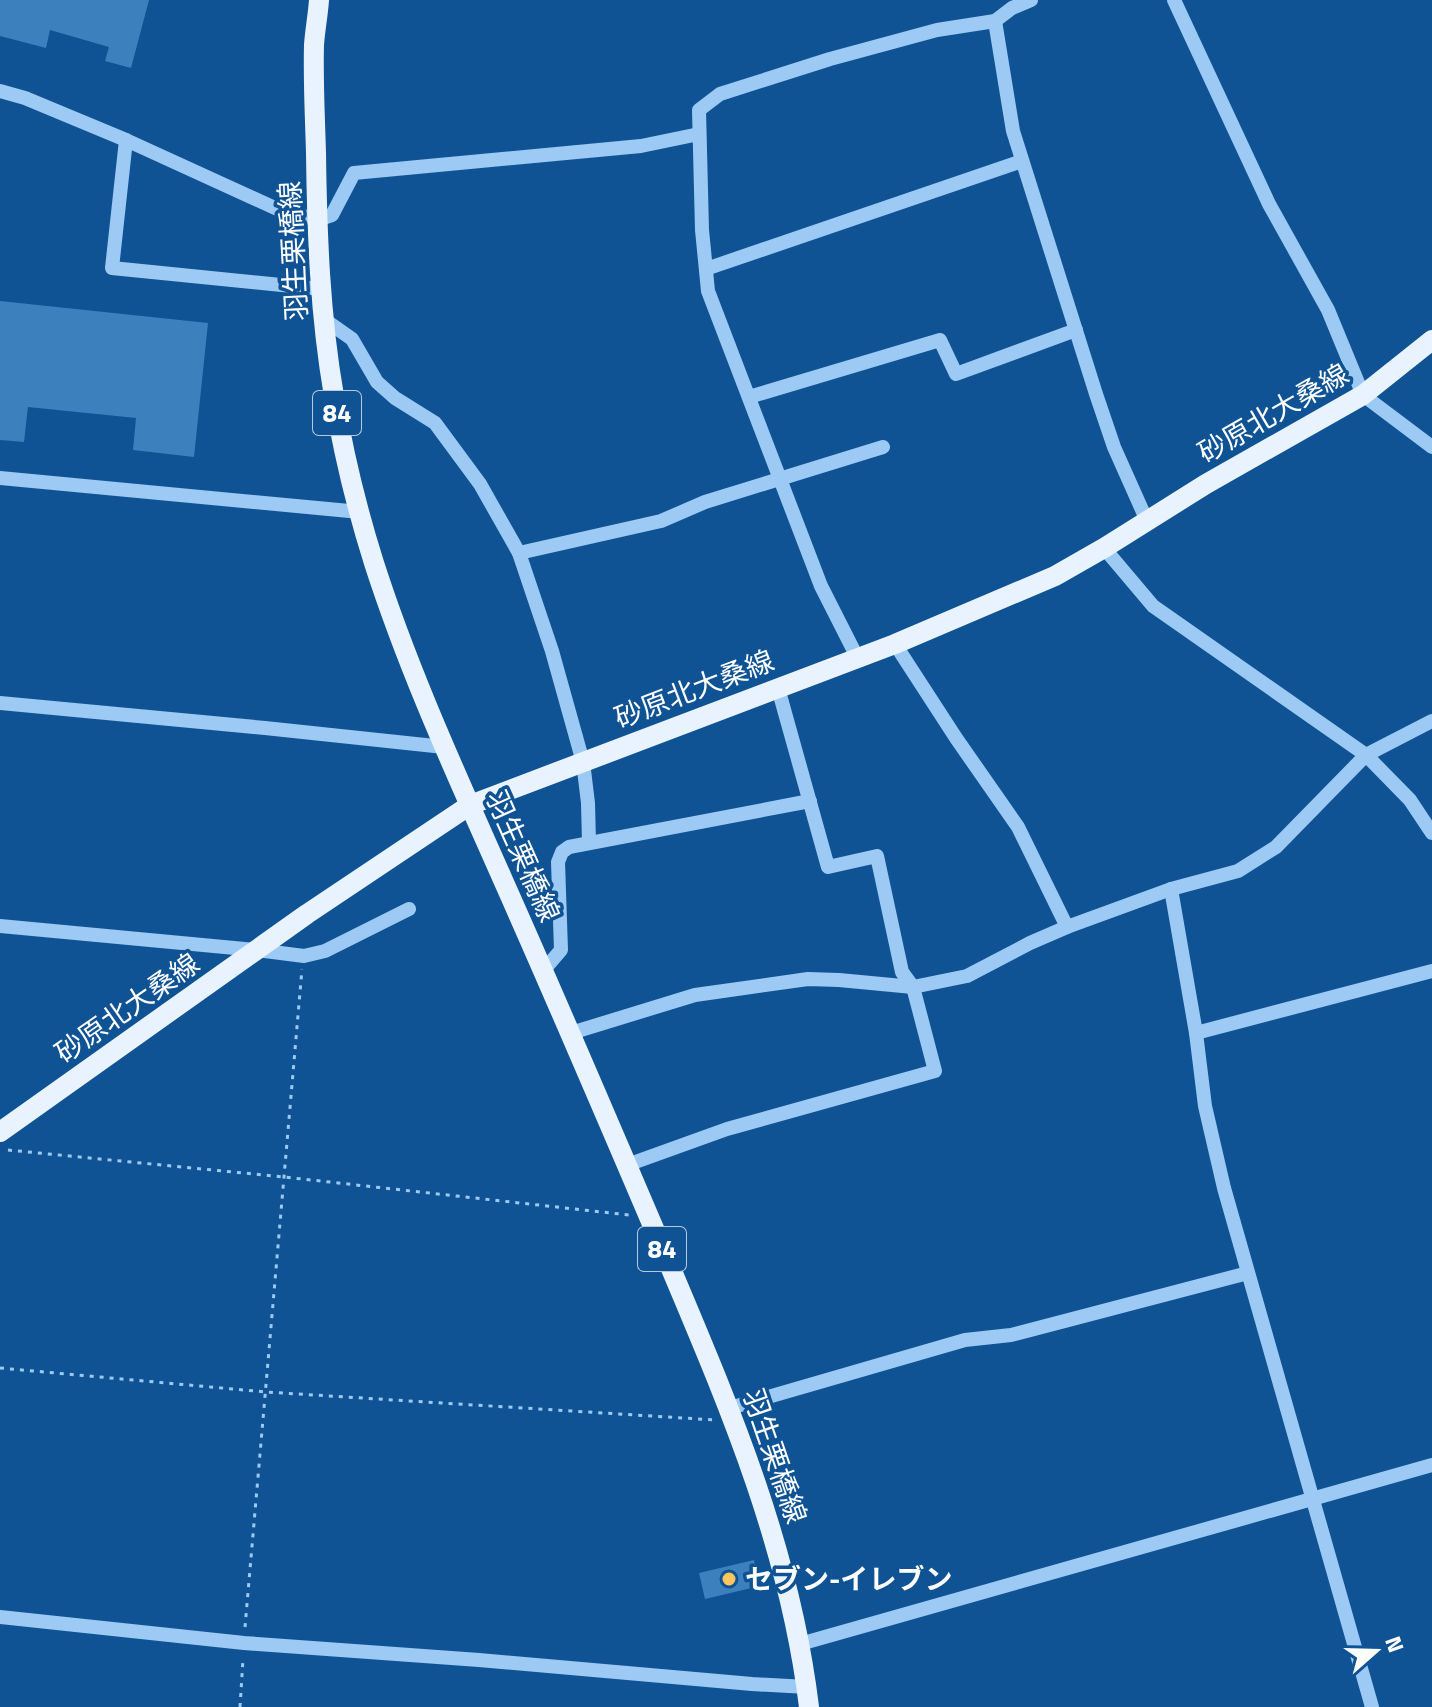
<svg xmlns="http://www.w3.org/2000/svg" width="1432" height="1707" font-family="'Titillium Web','Noto Sans JP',sans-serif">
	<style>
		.building { fill: #3d80be }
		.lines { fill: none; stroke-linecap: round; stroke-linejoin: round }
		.path { stroke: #9ccaf4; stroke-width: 3; stroke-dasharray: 4 6; stroke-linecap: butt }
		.minor { stroke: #9ccaf4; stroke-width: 14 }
		.major { stroke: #e9f3ff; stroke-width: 20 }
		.poi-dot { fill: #ffc55f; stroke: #0f5394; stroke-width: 3 }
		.labels { text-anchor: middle; stroke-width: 7; stroke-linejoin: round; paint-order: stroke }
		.shield { fill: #0f5394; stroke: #b7cbdf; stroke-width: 2 }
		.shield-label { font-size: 26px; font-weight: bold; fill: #fff }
		.street-label { font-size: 28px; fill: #fff; stroke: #0f5394 }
		.poi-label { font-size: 28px; font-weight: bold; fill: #fff; stroke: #0f5394; text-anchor: start }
	</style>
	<rect width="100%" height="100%" fill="#0f5394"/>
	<g class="building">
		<polygon points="0,0 149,0 131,68 105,61 109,47 50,30 46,48 0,36"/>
		<polygon points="0,301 208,323 194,457 133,450 136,418 28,407 24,442 0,440"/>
		<polygon points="754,1560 760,1586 705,1599 699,1573"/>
	</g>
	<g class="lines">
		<g class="path">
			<polyline points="8,1150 284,1177 629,1215"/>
			<polyline points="0,1368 266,1392 715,1420"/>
			<polyline points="245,1627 302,969"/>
			<polyline points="240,1707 243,1659"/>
		</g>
		<g class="minor">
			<polyline points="1174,0 1269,204 1328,310 1363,395 1432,447"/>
			<polyline points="995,21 1013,131 1096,394 1114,447 1147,521"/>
			<polyline points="0,91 25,98 126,140 275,208 317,220 332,215 354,173 641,146 699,134"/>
			<polyline points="126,140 112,268 321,289"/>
			<polyline points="706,269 1022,161"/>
			<polyline points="325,320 352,339 377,382 395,398 435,423 480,484 519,553 552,651 583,762 588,803 589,843"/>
			<polyline points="749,397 940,340 956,374 1076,330"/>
			<polyline points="0,478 360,512"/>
			<polyline points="1104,548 1153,606 1366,755 1410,800 1432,833"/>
			<polyline points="519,553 661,521 705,502 883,447"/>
			<polyline points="895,644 956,738 1018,827 1067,927"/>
			<polyline points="857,657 821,586 708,291 702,230 699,110 720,94 830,59 937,30 995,21 1012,8 1031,0"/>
			<polyline points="0,703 265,728 444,747"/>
			<polyline points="1171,889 1196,1033 1205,1106 1224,1188 1372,1707"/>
			<polyline points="0,926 257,950 304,956 325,951 409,909"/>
			<polyline points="543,971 561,950 558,862 562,852 569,847 810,801"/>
			<polyline points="571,1033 695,995 808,979 839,980 913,987 967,976 1030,943 1067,927 1171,889 1238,871 1276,847 1366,755 1432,721"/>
			<polyline points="1196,1033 1432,971"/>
			<polyline points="627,1165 727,1129 935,1071 913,987 902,972 877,856 828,867 778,688"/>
			<polyline points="730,1408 965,1340 1011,1335 1248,1273"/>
			<polyline points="0,1617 244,1643 479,1660 752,1684 807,1687"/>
			<polyline points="800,1644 1432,1465"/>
		</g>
		<g class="major">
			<path d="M319,0C318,15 315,30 314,45C313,81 315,117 316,153C317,234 320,316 334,396C343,452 357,509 374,563C409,672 457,776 503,880C557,1001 609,1123 661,1245C725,1397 789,1541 809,1707"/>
			<polyline points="0,1132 307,914 470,805 895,644 1055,576 1104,548 1206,484 1363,395 1432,340"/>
		</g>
	</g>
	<circle class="poi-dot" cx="729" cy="1579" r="8"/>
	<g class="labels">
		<g class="shield">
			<rect x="313" y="391" width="48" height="44" rx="6"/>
			<rect x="638" y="1227" width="48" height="44" rx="6"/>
		</g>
		<g class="shield-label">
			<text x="337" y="422">84</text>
			<text x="662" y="1258">84</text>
		</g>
		<g class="street-label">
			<text transform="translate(293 251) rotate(-93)" y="10">羽生栗橋線</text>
			<text transform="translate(1273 413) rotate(-30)" y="10">砂原北大桑線</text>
			<text transform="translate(694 689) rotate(-21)" y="10">砂原北大桑線</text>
			<text transform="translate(523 856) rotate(66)" y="10">羽生栗橋線</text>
			<text transform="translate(127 1008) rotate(-35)" y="10">砂原北大桑線</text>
			<text transform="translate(775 1456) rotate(71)" y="10">羽生栗橋線</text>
		</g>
		<g class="poi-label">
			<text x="745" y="1589">セブン-イレブン</text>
		</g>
	</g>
	<g transform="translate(1376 1651) rotate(70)" stroke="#0f5394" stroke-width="6" paint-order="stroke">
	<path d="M0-6L14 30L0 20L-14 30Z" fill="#ffffff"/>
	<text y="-12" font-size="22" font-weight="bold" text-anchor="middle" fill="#ffffff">N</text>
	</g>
</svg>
